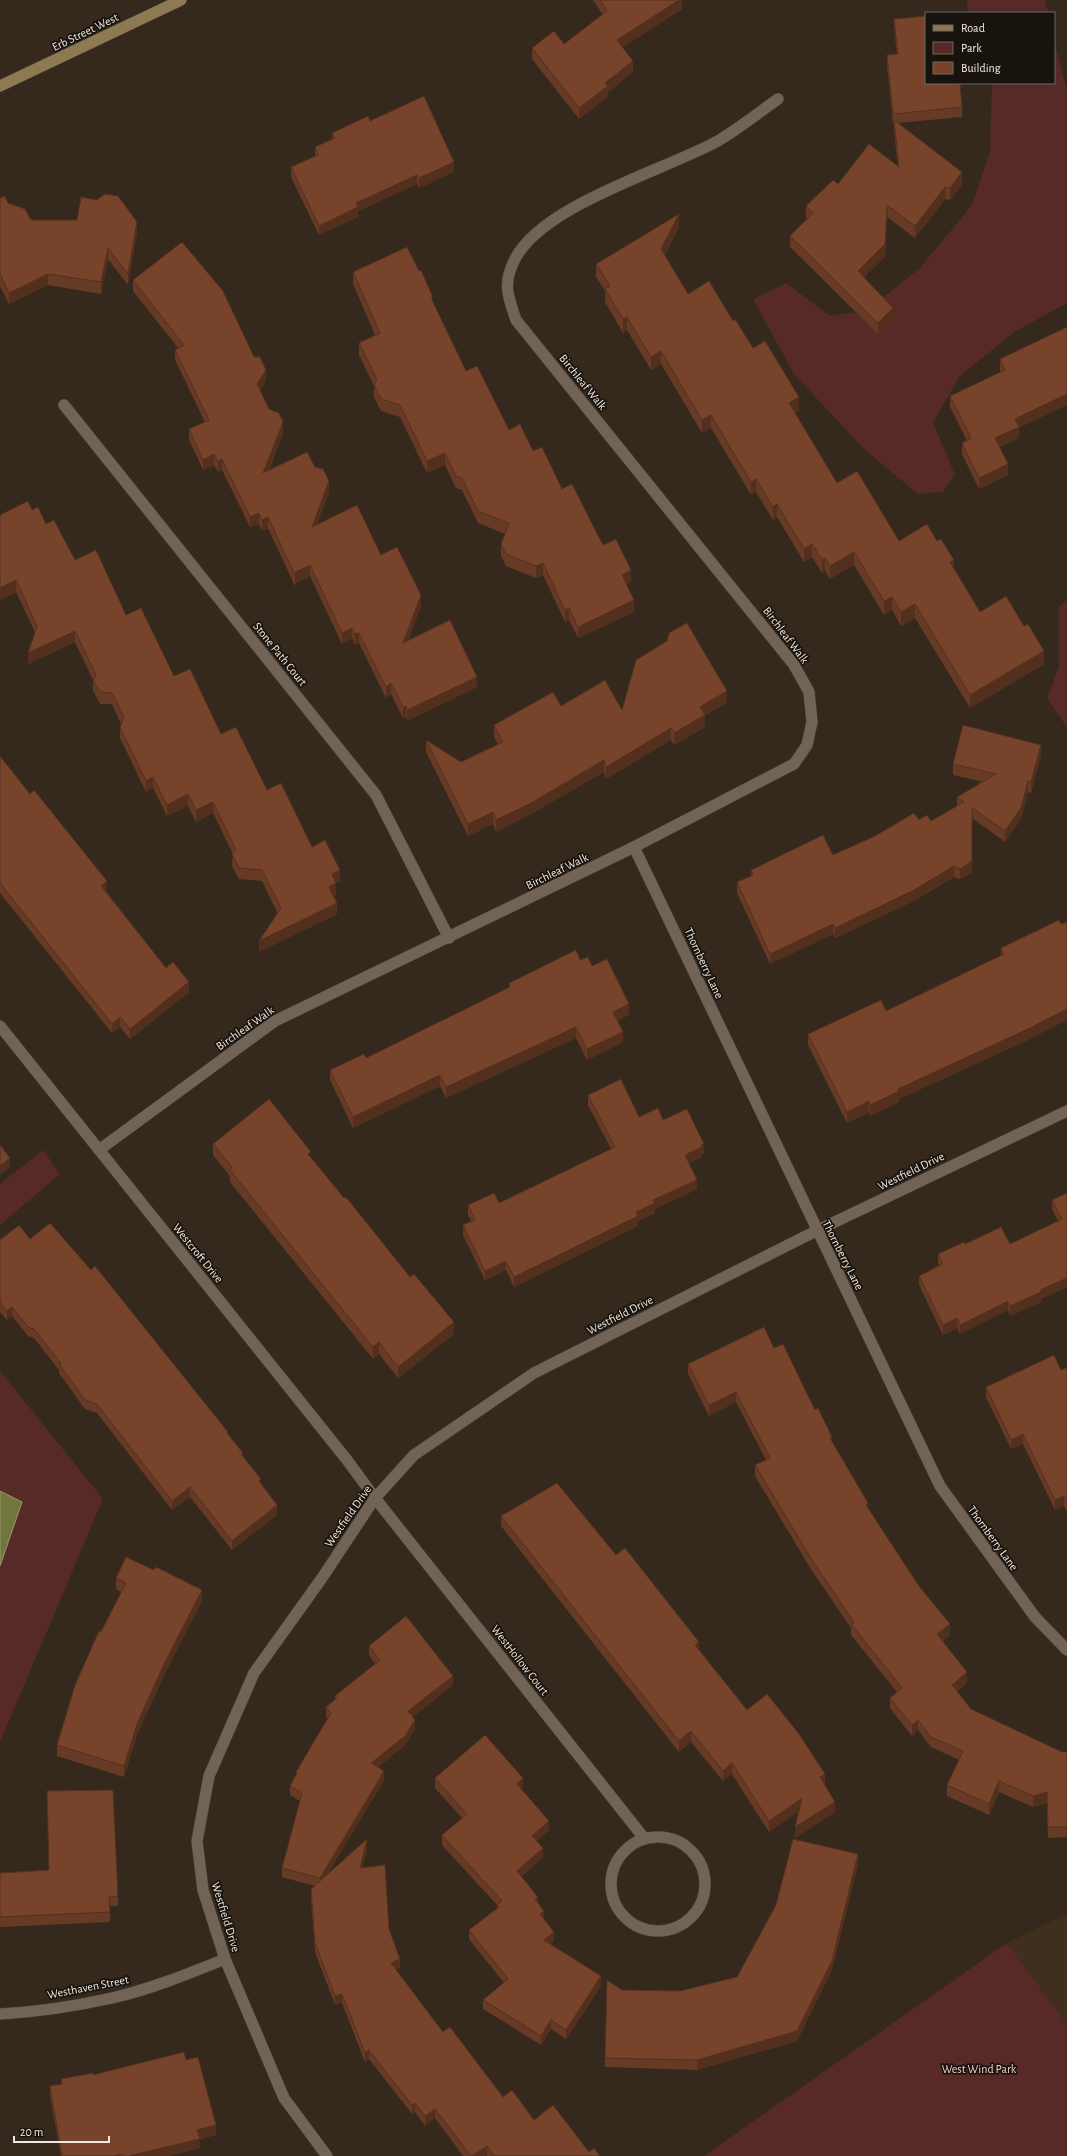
<svg xmlns="http://www.w3.org/2000/svg" width="1067" height="2156" font-family="'Alegreya Sans',sans-serif">
	<style>
		.built { fill: #402f1d }
		.green { fill: #572a27 }
		.water { fill: #72753c; stroke: #98986e }
		.lines { fill: none; stroke-linecap: round; stroke-linejoin: round }
		.minor-casing { stroke: #4f463b; stroke-width: 12 }
		.secondary-casing { stroke: #4f463b; stroke-width: 12 }
		.minor { stroke: #716456; stroke-width: 11 }
		.secondary { stroke: #8e7a52; stroke-width: 11 }
		.wall { fill: #663a25 }
		.shaded-wall { fill: #53301e }
		.building { fill: #77442b; stroke: #53301e }
		.labels { text-anchor: middle; stroke-width: 3.5; stroke-linejoin: round; paint-order: stroke }
		.street-label { font-size: 12px; fill: #f1e9e1; stroke: #19130e }
		.park-label { font-size: 12px; fill: #f3ccc8; stroke: #19130e }
	</style>
	<rect width="100%" height="100%" fill="#35291d"/>
	<polygon class="built" points="1067,1914 1067,2024 1007,1943"/>
	<g class="green">
		<polygon points="967,0 1045,0 1048,13 968,13"/>
		<polygon points="1054,41 1067,90 1067,303 1014,332 959,377 933,423 955,475 943,492 918,494 863,448 794,374 753,299 786,283 830,316 868,310 920,268 972,205 990,151 992,83 1054,83"/>
		<polygon points="1067,600 1067,727 1047,699 1059,666 1059,607"/>
		<polygon points="43,1150 60,1174 0,1225 0,1184"/>
		<polygon points="0,1371 103,1499 0,1742"/>
		<polygon points="1007,1943 1067,2024 1067,2156 704,2156"/>
	</g>
	<polygon class="water" points="0,1491 22,1502 0,1566"/>
	<g class="lines">
		<g class="minor-casing">
			<g id="minor">
				<polyline points="64,405 376,795 449,938"/>
				<polyline points="634,847 940,1486 1035,1617 1067,1650"/>
				<polyline points="0,1026 347,1460 375,1498 644,1838"/>
				<path d="M99,1150L275,1021L634,847L794,764L807,745L812,722L809,692L794,665L516,320C508,296 502,284 515,259C543,205 662,171 716,142C737,130 758,113 778,99"/>
				<circle cx="658" cy="1884" r="47"/>
				<path d="M0,2014C37,2012 76,2006 112,1998C151,1989 188,1974 225,1959"/>
				<polyline points="327,2156 284,2098 225,1959 203,1890 197,1841 209,1776 254,1673 322,1578 375,1498 414,1455 534,1373 816,1231 1067,1111"/>
			</g>
		</g>
		<g class="secondary-casing">
			<polyline id="secondary" points="0,86 181,0"/>
		</g>
		<use href="#minor" class="minor"/>
		<use href="#secondary" class="secondary"/>
	</g>
	<g class="wall">
		<polygon points="593,0 682,0 682,9 623,47 633,72 608,92 608,97 579,119 532,59 532,48 564,44 603,15"/>
		<polygon points="894,19 962,107 962,117 898,123 962,184 950,200 945,199 915,238 887,217 885,256 864,277 893,319 878,334 790,247 790,236 807,219 806,218 806,206 838,184 898,166 894,132 894,124 893,124 887,64 887,55 897,54 894,29"/>
		<polygon points="370,121 454,172 419,188 417,184 358,211 358,217 319,235 291,177 291,167 315,156 315,147 332,139 332,133"/>
		<polygon points="0,198 31,220 137,233 128,285 108,259 101,294 48,285 9,304 0,286"/>
		<polygon points="679,227 665,255 688,294 733,321 799,410 795,413 837,483 899,541 954,568 980,612 1044,664 970,708 915,618 901,626 892,610 884,615 854,565 830,579 825,571 822,573 812,557 804,562 777,517 773,520 756,492 751,495 711,428 702,433 661,364 651,370 627,330 623,333 605,302 605,291 596,277 596,264"/>
		<polygon points="353,272 432,300 466,371 509,430 533,451 562,489 603,545 631,582 626,584 634,612 578,638 569,620 565,622 543,575 536,578 506,566 501,556 501,544 505,534 478,523 462,490 456,488 445,465 427,473 400,417 381,411 374,397 374,386 359,355 359,343 375,335 353,284"/>
		<polygon points="133,280 254,357 266,380 260,391 269,409 283,433 269,471 315,467 329,492 317,524 381,555 421,606 408,641 477,687 407,721 406,717 403,718 391,694 386,698 359,643 355,645 352,638 342,644 310,576 296,583 295,586 268,528 262,531 259,524 250,527 222,470 218,472 214,465 203,470 189,440 189,429 205,422 175,360 175,350 178,348 133,291"/>
		<polygon points="1067,327 1019,428 1019,438 999,447 1008,475 979,489 962,454 962,443 967,441 950,407 950,396 1000,372 1000,359"/>
		<polygon points="32,510 46,524 75,560 126,615 174,676 267,790 340,882 336,883 336,895 334,896 337,914 259,952 277,912 262,881 239,879 232,866 233,854 213,813 196,822 188,806 167,816 153,788 146,792 120,738 120,727 121,724 112,704 100,704 93,691 93,680 75,642 28,664 35,632 16,592 0,600"/>
		<polygon points="727,703 705,715 705,727 674,745 671,740 606,779 604,772 531,814 496,832 493,824 468,836 426,752 426,740 461,762 498,744 494,737 494,725 561,706 622,710"/>
		<polygon points="0,756 107,890 106,891 166,968 189,992 130,1039 120,1027 112,1033 0,893"/>
		<polygon points="1041,756 1031,793 1028,792 1021,819 1005,842 972,818 972,872 960,879 954,877 914,901 835,938 833,934 770,964 737,893 737,882 751,876 751,870 833,855 919,820 931,821 957,806 957,797 983,782 953,775 953,764"/>
		<polygon points="1059,920 1030,1039 899,1099 899,1102 870,1116 869,1112 847,1123 808,1045 808,1034 886,1011 1001,956 1001,948"/>
		<polygon points="580,960 592,966 629,1015 618,1020 623,1042 587,1060 576,1038 446,1098 440,1086 353,1128 330,1080 330,1070 366,1058 509,988 509,983"/>
		<polygon points="588,1095 639,1117 663,1120 704,1153 702,1154 702,1157 688,1163 697,1189 655,1209 655,1213 638,1221 638,1226 514,1287 506,1270 485,1280 463,1235 463,1225 471,1221 468,1215 468,1205 499,1203 611,1149 588,1105"/>
		<polygon points="213,1144 311,1157 454,1334 398,1378 379,1354 373,1359 230,1182 230,1176 213,1155"/>
		<polygon points="1067,1193 1067,1287 1041,1299 1041,1302 1010,1316 1008,1310 960,1334 957,1328 943,1335 919,1285 919,1276 939,1265 938,1263 938,1254 965,1244 1010,1244 1058,1221 1052,1209 1052,1200"/>
		<polygon points="30,1239 228,1434 243,1456 261,1484 277,1515 232,1550 190,1497 172,1510 97,1413 85,1409 59,1373 59,1370 34,1338 28,1336 12,1316 7,1320 0,1312 0,1240"/>
		<polygon points="774,1348 815,1410 832,1443 868,1509 950,1635 943,1641 967,1683 957,1692 971,1709 1062,1752 1067,1752 1067,1837 1048,1838 1047,1803 1033,1807 999,1792 989,1815 947,1796 947,1785 959,1760 931,1747 918,1730 912,1736 890,1708 890,1698 897,1692 851,1635 851,1628 812,1571 755,1476 755,1465 766,1460 736,1402 709,1416 688,1374 688,1364"/>
		<polygon points="1061,1370 1067,1371 1067,1511 1064,1506 1055,1510 1023,1444 1011,1449 986,1397 986,1387"/>
		<polygon points="501,1516 616,1555 699,1650 747,1710 825,1784 835,1812 795,1838 799,1811 769,1832 732,1774 723,1781 691,1742 679,1752 501,1526"/>
		<polygon points="116,1578 202,1601 164,1675 137,1735 124,1777 57,1756 57,1745 101,1632 121,1592 116,1589"/>
		<polygon points="369,1646 453,1685 412,1717 415,1729 405,1745 378,1767 384,1780 326,1876 367,1849 362,1868 389,1929 400,1968 396,1970 443,2032 503,2097 534,2120 589,2152 600,2156 487,2156 487,2155 485,2156 463,2156 435,2118 425,2126 415,2112 412,2114 369,2059 365,2062 342,2003 335,2005 315,1952 311,1899 311,1889 315,1886 282,1877 282,1868 300,1801 290,1795 290,1786 296,1776 296,1772 328,1719 326,1717 326,1707 335,1700 335,1696 375,1664 369,1655"/>
		<polygon points="435,1778 523,1787 521,1789 549,1830 537,1841 543,1857 521,1877 538,1902 544,1919 554,1941 550,1944 601,1986 566,2039 551,2029 541,2045 483,2009 483,2000 504,1983 469,1939 469,1930 497,1908 497,1905 442,1845 442,1835 462,1818 435,1788"/>
		<polygon points="858,1864 832,1970 797,2041 697,2070 605,2067 605,2058 622,1990 680,1991 737,1977"/>
		<polygon points="0,1873 118,1896 118,1906 110,1906 110,1922 0,1927"/>
		<polygon points="186,2060 216,2135 200,2139 200,2148 168,2156 61,2156 50,2096 50,2086 61,2084 61,2079 93,2075"/>
	</g>
	<g class="shaded-wall">
		<polygon points="677,0 682,0 682,9 617,51 617,40"/>
		<polygon points="633,61 633,72 608,92 608,97 579,119 579,108 605,83"/>
		<polygon points="454,162 454,172 419,188 419,178"/>
		<polygon points="962,172 962,184 950,200 950,188"/>
		<polygon points="417,175 417,184 358,211 358,217 319,235 319,226 356,203"/>
		<polygon points="945,187 945,199 915,238 915,226"/>
		<polygon points="887,205 885,256 858,283 858,271"/>
		<polygon points="679,214 679,227 661,262 661,249"/>
		<polygon points="137,222 137,233 128,285 128,274"/>
		<polygon points="108,248 108,259 101,294 101,282"/>
		<polygon points="48,274 48,285 9,304 9,293"/>
		<polygon points="893,308 893,319 878,334 878,323"/>
		<polygon points="627,317 627,330 623,333 623,319"/>
		<polygon points="661,351 661,364 651,370 651,357"/>
		<polygon points="266,370 266,380 257,395 257,384"/>
		<polygon points="1067,394 1067,405 1019,428 1019,438 995,449 995,438 1015,419"/>
		<polygon points="799,397 799,410 789,416 789,403"/>
		<polygon points="711,415 711,428 702,433 702,420"/>
		<polygon points="283,422 283,433 263,484 263,473"/>
		<polygon points="445,453 445,465 427,473 427,461"/>
		<polygon points="214,454 214,465 203,470 203,460"/>
		<polygon points="222,459 222,470 218,472 218,461"/>
		<polygon points="1008,464 1008,475 979,489 979,478"/>
		<polygon points="756,479 756,492 751,495 751,482"/>
		<polygon points="329,481 329,492 312,538 312,527"/>
		<polygon points="777,504 777,517 773,520 773,507"/>
		<polygon points="259,513 259,524 250,527 250,517"/>
		<polygon points="268,517 268,528 262,531 262,520"/>
		<polygon points="812,544 812,557 804,562 804,549"/>
		<polygon points="854,552 854,565 830,579 830,566"/>
		<polygon points="825,558 825,571 822,573 822,560"/>
		<polygon points="954,560 954,573 950,562"/>
		<polygon points="543,563 543,575 536,578 536,566"/>
		<polygon points="310,565 310,576 296,583 295,586 295,575 296,572"/>
		<polygon points="631,570 631,582 622,587 622,575"/>
		<polygon points="16,580 16,592 0,600 0,588"/>
		<polygon points="421,595 421,606 403,654 403,643"/>
		<polygon points="892,597 892,610 884,615 884,601"/>
		<polygon points="634,600 634,612 578,638 578,627"/>
		<polygon points="915,604 915,618 901,626 901,612"/>
		<polygon points="569,608 569,620 565,622 565,610"/>
		<polygon points="352,628 352,638 342,644 342,633"/>
		<polygon points="75,631 75,642 28,664 28,653"/>
		<polygon points="359,633 359,643 355,645 355,634"/>
		<polygon points="1044,651 1044,664 970,708 970,695"/>
		<polygon points="477,677 477,687 407,721 407,710"/>
		<polygon points="391,683 391,694 386,698 386,687"/>
		<polygon points="727,691 727,703 705,715 705,727 674,745 674,733 700,707"/>
		<polygon points="406,706 406,717 403,718 403,707"/>
		<polygon points="671,728 671,740 606,779 606,767"/>
		<polygon points="1041,745 1041,756 1031,793 1031,782"/>
		<polygon points="604,760 604,772 531,814 496,832 496,820"/>
		<polygon points="153,777 153,788 146,792 146,781"/>
		<polygon points="1028,781 1028,792 1021,819 1005,842 1005,831"/>
		<polygon points="188,794 188,806 167,816 167,805"/>
		<polygon points="213,802 213,813 196,822 196,810"/>
		<polygon points="493,812 493,824 468,836 468,824"/>
		<polygon points="972,861 972,872 960,879 960,869"/>
		<polygon points="954,866 954,877 914,901 835,938 835,928"/>
		<polygon points="340,870 340,882 336,883 336,895 329,898 329,887 332,874"/>
		<polygon points="107,881 107,890 101,895 101,886"/>
		<polygon points="337,903 337,914 259,952 259,941"/>
		<polygon points="833,924 833,934 770,964 770,954"/>
		<polygon points="189,982 189,992 130,1039 130,1029"/>
		<polygon points="629,1004 629,1015 613,1023 613,1012"/>
		<polygon points="1067,1009 1067,1020 1030,1039 899,1099 899,1102 870,1116 870,1105 898,1089"/>
		<polygon points="120,1017 120,1027 112,1033 112,1024"/>
		<polygon points="576,1027 576,1038 446,1098 446,1087"/>
		<polygon points="623,1032 623,1042 587,1060 587,1049"/>
		<polygon points="440,1075 440,1086 353,1128 353,1117"/>
		<polygon points="869,1101 869,1112 847,1123 847,1112"/>
		<polygon points="704,1144 704,1153 702,1154 702,1157 685,1165 685,1155"/>
		<polygon points="10,1158 10,1167 0,1175 0,1166"/>
		<polygon points="697,1180 697,1189 655,1209 655,1213 638,1221 638,1226 514,1287 514,1277 636,1212 653,1200"/>
		<polygon points="506,1261 506,1270 485,1280 485,1271"/>
		<polygon points="1067,1278 1067,1287 1041,1299 1041,1302 1010,1316 1010,1306 1040,1290"/>
		<polygon points="1008,1301 1008,1310 960,1334 960,1325"/>
		<polygon points="12,1307 12,1316 7,1320 7,1311"/>
		<polygon points="957,1318 957,1328 943,1335 943,1325"/>
		<polygon points="454,1322 454,1334 398,1378 398,1367"/>
		<polygon points="379,1342 379,1354 373,1359 373,1347"/>
		<polygon points="736,1392 736,1402 709,1416 709,1405"/>
		<polygon points="1023,1434 1023,1444 1011,1449 1011,1440"/>
		<polygon points="832,1437 832,1447 830,1438"/>
		<polygon points="190,1487 190,1497 172,1510 172,1501"/>
		<polygon points="1064,1496 1064,1506 1055,1510 1055,1500"/>
		<polygon points="868,1503 868,1514 866,1505"/>
		<polygon points="277,1505 277,1515 232,1550 232,1541"/>
		<polygon points="202,1590 202,1601 164,1675 137,1735 124,1777 124,1766 137,1724 164,1664"/>
		<polygon points="950,1624 950,1635 937,1645 937,1634"/>
		<polygon points="699,1642 699,1653 695,1645"/>
		<polygon points="967,1672 967,1683 952,1696 952,1685"/>
		<polygon points="453,1676 453,1685 408,1721 408,1711"/>
		<polygon points="415,1720 415,1729 405,1745 371,1773 371,1763"/>
		<polygon points="918,1720 918,1730 912,1736 912,1725"/>
		<polygon points="691,1731 691,1742 679,1752 679,1741"/>
		<polygon points="732,1763 732,1774 723,1781 723,1771"/>
		<polygon points="384,1771 384,1780 320,1887 320,1878"/>
		<polygon points="825,1774 825,1784 820,1787 820,1777"/>
		<polygon points="523,1778 523,1787 517,1793 517,1784"/>
		<polygon points="999,1781 999,1792 989,1815 989,1804"/>
		<polygon points="1047,1792 1047,1803 1033,1807 1033,1796"/>
		<polygon points="802,1798 802,1809 769,1832 769,1821"/>
		<polygon points="835,1802 835,1812 795,1838 795,1827"/>
		<polygon points="549,1821 549,1830 532,1845 532,1836"/>
		<polygon points="367,1839 367,1849 360,1877 360,1868"/>
		<polygon points="543,1848 543,1857 517,1881 517,1871"/>
		<polygon points="858,1854 858,1864 832,1970 797,2041 697,2070 697,2060"/>
		<polygon points="538,1897 538,1906 535,1899"/>
		<polygon points="544,1911 544,1920 540,1914"/>
		<polygon points="554,1932 554,1941 544,1949 544,1940"/>
		<polygon points="400,1959 400,1968 391,1972 391,1963"/>
		<polygon points="601,1976 601,1986 566,2039 566,2030"/>
		<polygon points="342,1994 342,2003 335,2005 335,1996"/>
		<polygon points="551,2020 551,2029 541,2045 541,2036"/>
		<polygon points="369,2050 369,2059 365,2062 365,2053"/>
		<polygon points="415,2103 415,2112 412,2114 412,2105"/>
		<polygon points="435,2109 435,2118 425,2126 425,2116"/>
		<polygon points="216,2125 216,2135 197,2139 197,2130"/>
		<polygon points="200,2139 200,2148 168,2156 128,2156"/>
		<polygon points="487,2146 487,2155 485,2156 472,2156"/>
	</g>
	<g class="building">
		<polygon points="600,0 679,0 617,40 633,61 605,83 608,86 579,108 532,48 554,31 564,44 607,11"/>
		<polygon points="926,16 926,83 960,83 962,107 893,114 887,55 898,54 894,19"/>
		<polygon points="424,96 454,162 419,178 417,175 356,203 358,207 319,226 291,167 318,155 315,147 335,138 332,133 368,116 370,121"/>
		<polygon points="894,120 962,172 950,188 945,187 915,226 887,205 885,244 858,271 893,308 878,323 790,236 813,213 806,206 833,180 838,184 869,144 899,167"/>
		<polygon points="105,194 118,196 137,222 128,274 108,248 101,282 48,274 9,293 0,274 0,198 5,196 8,203 25,209 31,220 77,220 81,197 97,200"/>
		<polygon points="679,214 661,249 688,294 709,281 733,321 735,319 753,348 765,341 799,397 789,403 837,483 857,471 899,541 927,524 937,541 941,539 954,560 950,562 980,612 1006,596 1024,626 1028,624 1044,651 970,695 915,604 901,612 892,597 884,601 854,552 830,566 825,558 822,560 812,544 804,549 777,504 773,507 756,479 751,482 711,415 702,420 661,351 651,357 627,317 623,319 605,289 610,286 596,264"/>
		<polygon points="182,242 223,291 254,357 260,357 266,370 257,384 269,409 279,413 283,422 263,473 307,452 315,467 323,469 329,481 312,527 357,505 381,555 397,547 421,595 403,643 450,620 477,677 407,710 406,706 403,707 391,683 386,687 359,633 355,634 352,628 342,633 310,565 296,572 295,575 268,517 262,520 259,513 250,517 222,459 218,461 214,454 203,460 189,429 209,420 175,350 184,345 133,280"/>
		<polygon points="407,247 419,271 421,270 432,295 432,300 466,371 477,366 509,430 520,424 533,451 542,447 562,489 572,484 603,545 616,539 631,570 622,575 634,600 578,627 569,608 565,610 543,563 536,566 506,554 501,544 509,523 478,511 462,478 456,476 445,453 427,461 400,405 381,399 374,385 377,379 359,343 380,333 353,272"/>
		<polygon points="1067,327 1067,394 1015,419 1019,427 995,438 1008,464 979,478 962,443 971,438 950,396 1005,370 1000,359"/>
		<polygon points="28,501 32,510 38,507 46,524 54,520 75,560 96,550 126,615 141,608 174,676 190,669 221,734 236,727 267,790 281,783 312,847 325,840 340,870 332,874 336,883 329,887 337,903 259,941 281,908 262,870 239,868 232,854 236,850 213,802 196,810 188,794 167,805 153,777 146,781 120,727 124,717 112,693 100,692 93,680 96,675 75,631 28,653 37,626 16,580 0,588 0,515"/>
		<polygon points="687,623 727,691 700,707 705,715 674,733 671,728 606,767 604,760 531,803 496,820 493,812 468,824 426,740 461,762 503,742 494,725 553,692 561,706 605,680 622,710 636,660 667,641 669,633"/>
		<polygon points="963,725 1041,745 1031,782 1028,781 1021,808 1005,831 972,808 972,861 960,869 954,866 914,890 835,928 833,924 770,954 737,882 753,875 751,870 823,835 833,855 875,836 914,813 919,820 927,815 931,821 964,802 957,797 996,774 953,764"/>
		<polygon points="0,756 30,794 34,790 107,881 101,886 166,968 173,962 189,982 130,1029 120,1017 112,1024 0,883"/>
		<polygon points="1059,920 1061,924 1067,922 1067,1009 1030,1028 898,1089 899,1091 870,1105 869,1101 847,1112 808,1034 881,1000 886,1011 1004,954 1001,948"/>
		<polygon points="576,950 580,960 588,957 592,966 607,959 629,1004 613,1012 623,1032 587,1049 576,1027 446,1087 440,1075 353,1117 330,1070 364,1054 366,1058 510,987 509,983"/>
		<polygon points="621,1079 639,1117 658,1108 663,1120 687,1109 704,1144 701,1145 702,1147 685,1155 697,1180 653,1200 655,1203 636,1212 638,1216 514,1277 506,1261 485,1271 463,1225 475,1220 468,1205 494,1193 499,1203 615,1147 588,1095"/>
		<polygon points="269,1099 311,1152 308,1154 344,1198 346,1197 410,1277 414,1274 454,1322 398,1367 379,1342 373,1347 230,1170 232,1167 213,1144"/>
		<polygon points="0,1145 10,1158 0,1166"/>
		<polygon points="1067,1193 1067,1278 1040,1290 1041,1292 1010,1306 1008,1301 960,1325 957,1318 943,1325 919,1276 943,1264 938,1254 964,1242 965,1244 1001,1227 1010,1244 1062,1219 1052,1200"/>
		<polygon points="50,1223 91,1270 95,1266 228,1432 227,1433 243,1453 241,1454 261,1479 259,1481 277,1505 232,1541 190,1487 172,1501 97,1404 85,1400 59,1364 61,1363 34,1329 28,1327 12,1307 7,1311 0,1302 0,1240 19,1225 30,1239"/>
		<polygon points="764,1327 774,1348 783,1344 815,1410 818,1408 832,1437 830,1438 868,1503 866,1505 919,1586 950,1624 937,1634 967,1672 952,1685 971,1709 1062,1752 1067,1752 1067,1827 1048,1827 1047,1792 1033,1796 999,1781 989,1804 947,1785 963,1751 931,1737 918,1720 912,1725 890,1698 902,1688 851,1624 854,1622 812,1560 755,1465 770,1458 736,1392 709,1405 688,1364"/>
		<polygon points="1054,1355 1061,1370 1066,1368 1067,1371 1067,1502 1064,1496 1055,1500 1023,1434 1011,1440 986,1387"/>
		<polygon points="557,1483 616,1555 625,1548 699,1642 695,1645 747,1710 767,1694 799,1734 825,1774 820,1777 835,1802 795,1827 802,1798 769,1821 732,1763 723,1771 691,1731 679,1741 501,1516"/>
		<polygon points="126,1557 154,1570 156,1567 202,1590 164,1664 137,1724 124,1766 57,1745 75,1685 99,1631 101,1632 126,1583 116,1578"/>
		<polygon points="406,1616 453,1676 408,1711 415,1720 405,1736 371,1763 384,1771 320,1878 282,1868 302,1793 290,1786 297,1773 296,1772 331,1713 326,1707 337,1698 335,1696 380,1660 369,1646"/>
		<polygon points="485,1735 523,1778 517,1784 549,1821 532,1836 543,1848 517,1871 538,1897 535,1899 544,1911 540,1914 554,1932 544,1940 601,1976 566,2030 551,2020 541,2036 483,2000 508,1979 469,1930 499,1907 497,1905 502,1901 442,1835 467,1814 435,1778"/>
		<polygon points="113,1790 118,1896 109,1897 110,1912 0,1917 0,1873 49,1870 47,1791"/>
		<polygon points="367,1839 360,1868 385,1865 389,1929 400,1959 391,1963 443,2032 450,2027 503,2097 512,2090 534,2120 553,2105 589,2152 594,2148 600,2156 494,2156 487,2146 472,2156 471,2156 435,2109 425,2116 415,2103 412,2105 369,2050 365,2053 342,1994 335,1996 315,1943 311,1889"/>
		<polygon points="793,1839 858,1854 832,1961 797,2031 697,2060 605,2058 607,1980 622,1990 680,1991 737,1977 776,1905"/>
		<polygon points="184,2052 186,2060 198,2057 216,2125 197,2130 200,2139 128,2156 122,2156 122,2154 113,2156 62,2156 50,2086 62,2084 61,2079 93,2073 93,2075"/>
	</g>
	<g class="labels">
		<g class="street-label">
			<text transform="translate(85 32) rotate(-26)" y="4">Erb Street West</text>
			<text transform="translate(583 382) rotate(51)" y="4">Birchleaf Walk</text>
			<text transform="translate(786 635) rotate(53)" y="4">Birchleaf Walk</text>
			<text transform="translate(280 654) rotate(51)" y="4">Stone Path Court</text>
			<text transform="translate(557 871) rotate(-26)" y="4">Birchleaf Walk</text>
			<text transform="translate(704 963) rotate(65)" y="4">Thornberry Lane</text>
			<text transform="translate(245 1028) rotate(-35)" y="4">Birchleaf Walk</text>
			<text transform="translate(911 1171) rotate(-26)" y="4">Westfield Drive</text>
			<text transform="translate(198 1253) rotate(51)" y="4">Westcroft Drive</text>
			<text transform="translate(843 1255) rotate(63)" y="4">Thornberry Lane</text>
			<text transform="translate(620 1315) rotate(-27)" y="4">Westfield Drive</text>
			<text transform="translate(348 1516) rotate(-55)" y="4">Westfield Drive</text>
			<text transform="translate(993 1538) rotate(54)" y="4">Thornberry Lane</text>
			<text transform="translate(520 1660) rotate(52)" y="4">WestHollow Court</text>
			<text transform="translate(226 1917) rotate(73)" y="4">Westfield Drive</text>
			<text transform="translate(88 1987) rotate(-11)" y="4">Westhaven Street</text>
		</g>
		<g class="park-label">
			<text x="979" y="2073">West Wind Park</text>
		</g>
	</g>
	<rect x="925" y="12" width="130" height="72" fill="#19130e" stroke="#6f6962"/>
	<rect x="933" y="25" width="20" height="6" fill="#8e7a52" stroke="#6f6962"/>
	<text x="961" y="32" font-size="12" fill="#f1e9e1">Road</text>
	<rect x="933" y="42" width="20" height="12" fill="#572a27" stroke="#6f6962"/>
	<text x="961" y="52" font-size="12" fill="#f1e9e1">Park</text>
	<rect x="933" y="62" width="20" height="12" fill="#77442b" stroke="#6f6962"/>
	<text x="961" y="72" font-size="12" fill="#f1e9e1">Building</text>
	<path d="M14 2136v6h95v-6" fill="none" stroke="#f1e9e1" stroke-width="2"/>
	<text x="20" y="2136" font-size="12" fill="#f1e9e1" stroke="#19130e" stroke-width="3" paint-order="stroke">20 m</text>
</svg>
